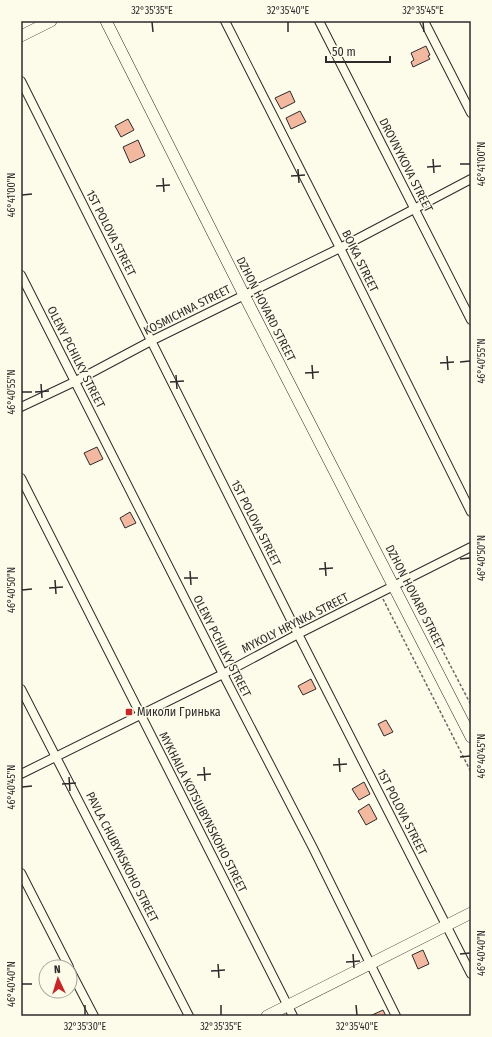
<svg xmlns="http://www.w3.org/2000/svg" width="492" height="1037" font-family="'Fira Sans Condensed',sans-serif">
	<style>
		.building { fill: #f2b8a0; stroke: #2b2b2b }
		.lines { fill: none; stroke-linecap: round; stroke-linejoin: round }
		.street-casing { stroke: #2b2b2b; stroke-width: 10 }
		.secondary-casing { stroke: #2b2b2b; stroke-width: 12 }
		.path { stroke: #6a6964; stroke-width: 1.5; stroke-dasharray: 3 2; stroke-linecap: butt }
		.street { stroke: #fdfbea; stroke-width: 8 }
		.secondary { stroke: #fdfbea; stroke-width: 11 }
		.ticks { fill: none; stroke: #2b2b2b; stroke-width: 1.5 }
		.poi-dot { fill: #c62828; stroke: #fdfbea; stroke-width: 1.5 }
		.labels { text-anchor: middle; stroke-width: 3; stroke-linejoin: round; paint-order: stroke }
		.street-label { font-size: 12px; fill: #2b2b2b; stroke: #fdfbea }
		.poi-label { font-size: 12px; fill: #2b2b2b; stroke: #fdfbea; text-anchor: start }
		.neatline { fill: none; stroke: #2b2b2b; stroke-width: 1.5 }
		.ticks-label { font-size: 10px; text-anchor: middle; fill: #2b2b2b }
	</style>
	<rect width="100%" height="100%" fill="#fdfbea"/>
	<g class="building">
		<polygon points="426,46 430,55 428,56 430,59 413,67 411,62 414,60 411,53"/>
		<polygon points="290,91 295,102 281,109 275,98"/>
		<polygon points="300,111 306,122 291,129 286,118"/>
		<polygon points="128,119 134,130 121,137 115,126"/>
		<polygon points="138,140 145,156 130,163 123,147"/>
		<polygon points="97,447 103,459 90,465 84,453"/>
		<polygon points="130,512 136,523 125,528 120,518"/>
		<polygon points="311,679 316,689 303,695 298,686"/>
		<polygon points="386,720 393,732 384,736 378,724"/>
		<polygon points="364,782 370,794 359,800 352,789"/>
		<polygon points="369,804 377,819 366,825 358,811"/>
		<polygon points="423,950 429,964 418,969 412,955"/>
		<polygon points="383,1010 386,1016 370,1016"/>
	</g>
	<g class="lines">
		<g class="street-casing">
			<g id="street">
				<polyline points="225,21 340,248 471,512"/>
				<polyline points="319,21 471,320"/>
				<polyline points="424,21 471,113"/>
				<polyline points="21,81 298,634 471,974"/>
				<polyline points="21,275 223,674 313,848 396,1016"/>
				<polyline points="21,407 74,382 151,341 340,248 471,179"/>
				<polyline points="21,478 293,1016"/>
				<polyline points="21,689 189,1016"/>
				<polyline points="21,774 223,674 298,634 471,547"/>
				<polyline points="21,873 69,967"/>
				<polyline points="70,970 94,1016"/>
			</g>
		</g>
		<g class="secondary-casing">
			<g id="secondary">
				<polyline points="106,21 244,295 471,737"/>
				<polyline points="21,36 51,21"/>
				<polyline points="267,1016 471,913"/>
			</g>
		</g>
		<g class="path">
			<polyline points="409,586 471,705"/>
			<polyline points="383,599 471,772"/>
		</g>
		<use href="#street" class="street"/>
		<use href="#secondary" class="secondary"/>
	</g>
	<path class="ticks" d="M152,22L153,32M288,22V32M423,22L424,32M433,159L434,173M460,164H470M427,167L441,166M298,169L299,183M291,176L305,175M163,178L164,192M156,186L170,185M22,195L32,194M447,356L448,370M460,362L470,361M440,363L454,362M312,365L313,379M305,373L319,372M176,375L177,389M170,382L184,381M41,384L42,398M22,392H32M35,392L49,391M460,559L470,558M325,562L326,576M319,569L333,568M190,571L191,585M184,578H198M55,580L56,594M49,588L63,587M22,590L32,589M460,757L470,756M339,758L340,772M333,765L347,764M204,767L205,781M197,775L211,774M69,777L70,791M62,784L76,783M22,787L32,786M353,954L354,968M460,954L470,953M346,962L360,961M218,964L219,978M211,971L225,970M22,984H32M85,1005V1015M221,1005V1015M356,1005L357,1015"/>
	<rect class="poi-dot" x="125" y="708" width="8" height="8" rx="2"/>
	<g class="labels">
		<g class="street-label">
			<text transform="translate(406 165) rotate(63)" y="4">DROVNYKOVA STREET</text>
			<text transform="translate(111 233) rotate(63)" y="4">1ST POLOVA STREET</text>
			<text transform="translate(360 261) rotate(64)" y="4">BOIKA STREET</text>
			<text transform="translate(266 309) rotate(63)" y="4">DZHON HOVARD STREET</text>
			<text transform="translate(187 310) rotate(-27)" y="4">KOSMICHNA STREET</text>
			<text transform="translate(76 357) rotate(63)" y="4">OLENY PCHILKY STREET</text>
			<text transform="translate(256 523) rotate(63)" y="4">1ST POLOVA STREET</text>
			<text transform="translate(415 597) rotate(63)" y="4">DZHON HOVARD STREET</text>
			<text transform="translate(295 623) rotate(-27)" y="4">MYKOLY HRYNKA STREET</text>
			<text transform="translate(222 646) rotate(63)" y="4">OLENY PCHILKY STREET</text>
			<text transform="translate(203 812) rotate(63)" y="4">MYKHAILA KOTSIUBYNSKOHO STREET</text>
			<text transform="translate(402 812) rotate(63)" y="4">1ST POLOVA STREET</text>
			<text transform="translate(122 857) rotate(63)" y="4">PAVLA CHUBYNSKOHO STREET</text>
		</g>
		<g class="poi-label">
			<text x="137" y="716">Миколи Гринька</text>
		</g>
	</g>
	<rect width="492" height="1037" fill="none" stroke="#fdfbea" stroke-width="44"/>
	<g transform="translate(58 979) rotate(356)"><circle r="19" fill="#fdfbea" stroke="#a9a89e"/>
	<path d="M0-3L7 15L0 10L-7 15Z" fill="#c62828"/>
	<text y="-6" font-size="11" font-weight="bold" text-anchor="middle" fill="#2b2b2b">N</text>
	</g>
	<path d="M326 56v6h64v-6" fill="none" stroke="#2b2b2b" stroke-width="2"/>
	<text x="332" y="56" font-size="12" fill="#2b2b2b" stroke="#fdfbea" stroke-width="3" paint-order="stroke">50 m</text>
	<rect x="22" y="22" width="448" height="993" class="neatline"/>
	<g class="ticks-label">
		<text x="152" y="14">32°35'35"E</text>
		<text x="288" y="14">32°35'40"E</text>
		<text x="423" y="14">32°35'45"E</text>
		<text transform="translate(481 164) rotate(-90)" y="4">46°41'00"N</text>
		<text transform="translate(11 195) rotate(-90)" y="4">46°41'00"N</text>
		<text transform="translate(481 361) rotate(-90)" y="4">46°40'55"N</text>
		<text transform="translate(11 392) rotate(-90)" y="4">46°40'55"N</text>
		<text transform="translate(481 558) rotate(-90)" y="4">46°40'50"N</text>
		<text transform="translate(11 590) rotate(-90)" y="4">46°40'50"N</text>
		<text transform="translate(481 756) rotate(-90)" y="4">46°40'45"N</text>
		<text transform="translate(11 787) rotate(-90)" y="4">46°40'45"N</text>
		<text transform="translate(481 953) rotate(-90)" y="4">46°40'40"N</text>
		<text transform="translate(11 984) rotate(-90)" y="4">46°40'40"N</text>
		<text x="85" y="1030">32°35'30"E</text>
		<text x="221" y="1030">32°35'35"E</text>
		<text x="357" y="1030">32°35'40"E</text>
	</g>
</svg>
